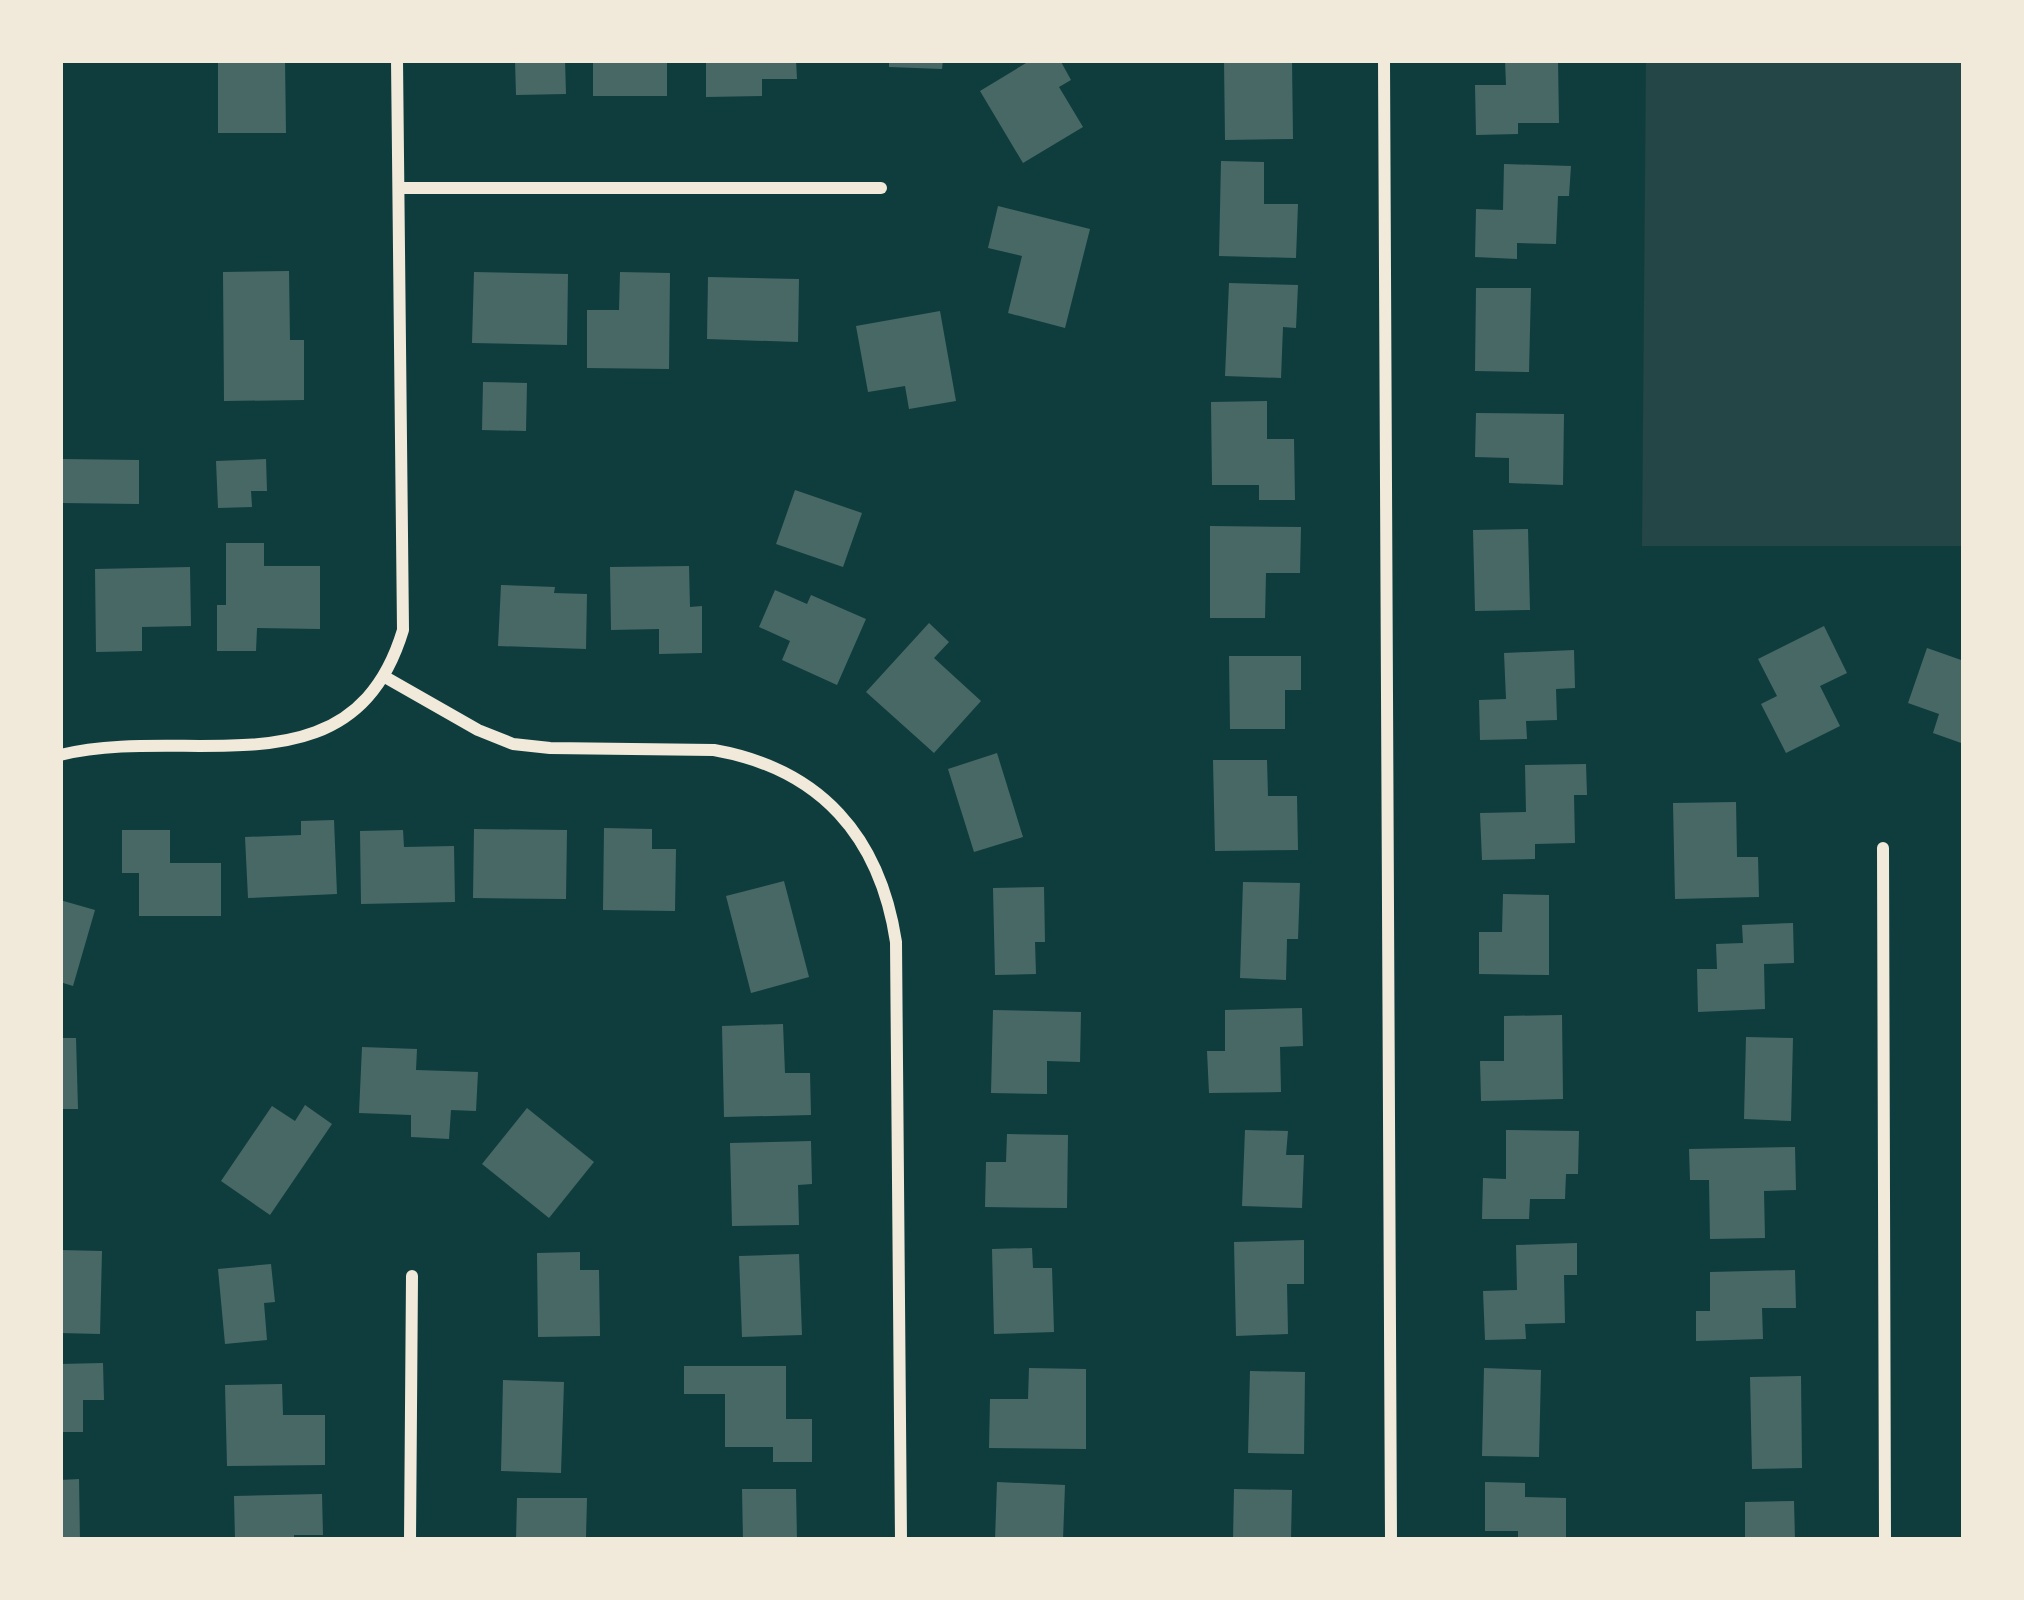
<svg xmlns="http://www.w3.org/2000/svg" width="2024" height="1600" font-family="'Times New Roman',serif">
	<style>
		.green { fill: #244646 }
		.building { fill: #486865 }
		.lines { fill: none; stroke-linecap: round; stroke-linejoin: round }
		.minor { stroke: #f1e9da; stroke-width: 12 }
	</style>
	<rect width="100%" height="100%" fill="#0f3d3e"/>
	<polygon class="green" points="1646,60 1964,60 1964,546 1642,546"/>
	<g class="building">
		<polygon points="218,60 285,60 286,133 218,133"/>
		<polygon points="515,60 565,60 566,94 516,95"/>
		<rect x="593" y="60" width="74" height="36"/>
		<polygon points="706,60 796,60 797,79 762,79 762,96 706,97"/>
		<polygon points="889,60 943,60 942,69 889,67"/>
		<polygon points="1031,60 1060,60 1071,80 1059,87 1083,127 1023,163 980,91"/>
		<polygon points="1224,60 1292,60 1293,139 1225,140"/>
		<polygon points="1505,60 1558,60 1559,123 1518,123 1518,134 1476,135 1475,85 1506,85"/>
		<polygon points="1221,161 1264,162 1264,204 1298,204 1296,258 1219,256"/>
		<polygon points="1504,164 1571,166 1569,196 1558,196 1556,244 1517,243 1517,259 1475,257 1476,209 1503,210"/>
		<polygon points="998,206 1090,229 1065,328 1008,313 1022,256 988,248"/>
		<polygon points="289,271 290,340 304,340 304,400 224,401 223,272"/>
		<polygon points="474,272 568,274 567,345 472,343"/>
		<polygon points="620,272 670,273 669,369 587,368 587,310 619,310"/>
		<polygon points="708,277 799,279 798,342 707,339"/>
		<polygon points="1229,283 1298,285 1296,328 1283,327 1281,378 1225,376"/>
		<polygon points="1476,288 1531,288 1529,372 1475,371"/>
		<polygon points="940,311 956,401 909,409 905,386 868,392 856,326"/>
		<polygon points="483,382 527,383 526,431 482,430"/>
		<polygon points="1267,401 1267,439 1294,439 1295,500 1259,500 1259,485 1212,485 1211,402"/>
		<polygon points="1476,413 1564,414 1563,485 1509,483 1509,458 1475,457"/>
		<polygon points="62,459 139,460 139,504 62,503"/>
		<polygon points="266,459 267,491 251,491 252,507 218,508 216,461"/>
		<polygon points="795,490 862,513 843,567 776,544"/>
		<polygon points="1210,526 1301,527 1300,573 1266,573 1265,618 1210,618"/>
		<polygon points="1528,529 1530,610 1475,611 1473,530"/>
		<polygon points="226,543 264,543 264,566 320,566 320,629 257,628 256,651 217,651 217,605 226,605"/>
		<polygon points="689,566 690,607 702,606 702,653 659,654 659,629 611,630 610,567"/>
		<polygon points="190,567 191,626 142,627 142,651 96,652 95,569"/>
		<polygon points="501,585 555,587 554,593 587,594 586,649 498,646"/>
		<polygon points="775,590 807,604 811,595 866,619 837,685 782,660 790,641 759,627"/>
		<polygon points="929,623 949,642 934,658 981,701 934,753 866,692"/>
		<polygon points="1824,626 1847,673 1820,686 1840,726 1786,753 1761,704 1777,696 1758,659"/>
		<polygon points="1927,648 1964,661 1964,744 1933,733 1939,714 1908,703"/>
		<polygon points="1574,650 1575,688 1556,689 1557,720 1526,721 1527,739 1480,740 1479,700 1506,699 1504,653"/>
		<polygon points="1229,656 1301,656 1301,690 1285,690 1285,729 1230,729"/>
		<polygon points="997,753 1023,837 974,852 948,769"/>
		<polygon points="1213,760 1267,760 1268,796 1297,796 1298,850 1215,851"/>
		<polygon points="1586,764 1587,795 1574,795 1575,843 1535,844 1535,859 1482,860 1480,813 1526,812 1525,765"/>
		<polygon points="1736,802 1737,857 1758,857 1759,897 1675,899 1673,803"/>
		<polygon points="334,820 337,894 248,898 245,837 301,835 301,821"/>
		<polygon points="604,828 652,829 652,849 676,849 675,911 603,910"/>
		<polygon points="474,829 567,830 566,899 473,898"/>
		<polygon points="122,830 170,830 170,863 221,863 221,916 139,916 139,873 122,873"/>
		<polygon points="403,830 404,847 454,846 455,902 361,904 360,831"/>
		<polygon points="784,881 809,977 751,993 726,896"/>
		<polygon points="1243,882 1300,883 1298,939 1287,939 1286,980 1240,978"/>
		<polygon points="1044,887 1045,942 1035,942 1036,974 995,975 993,888"/>
		<polygon points="1503,894 1549,895 1549,975 1479,974 1479,932 1502,932"/>
		<polygon points="60,900 95,910 73,986 60,982"/>
		<polygon points="1793,923 1794,963 1764,964 1765,1009 1698,1012 1697,969 1717,969 1716,944 1743,943 1742,925"/>
		<polygon points="1302,1008 1303,1046 1280,1047 1281,1092 1209,1093 1207,1051 1225,1051 1225,1010"/>
		<polygon points="993,1010 1081,1012 1080,1062 1047,1061 1047,1094 991,1093"/>
		<polygon points="1562,1015 1563,1099 1481,1101 1480,1061 1504,1061 1504,1016"/>
		<polygon points="783,1024 785,1073 810,1073 811,1115 724,1117 722,1026"/>
		<polygon points="1746,1037 1793,1038 1791,1121 1744,1119"/>
		<polygon points="60,1038 76,1038 78,1109 60,1109"/>
		<polygon points="362,1047 417,1049 416,1070 478,1072 476,1111 451,1110 449,1139 411,1137 411,1115 359,1113"/>
		<polygon points="305,1105 332,1124 270,1215 221,1181 272,1106 295,1121"/>
		<polygon points="527,1108 594,1162 549,1218 482,1164"/>
		<polygon points="1245,1130 1288,1131 1286,1155 1304,1155 1302,1208 1242,1206"/>
		<polygon points="1506,1130 1579,1131 1578,1174 1566,1174 1565,1199 1530,1199 1529,1219 1482,1219 1483,1178 1506,1179"/>
		<polygon points="1007,1134 1068,1135 1067,1208 985,1207 986,1162 1006,1162"/>
		<polygon points="811,1141 812,1184 798,1185 799,1225 732,1226 730,1143"/>
		<polygon points="1795,1147 1796,1190 1764,1191 1765,1238 1710,1239 1709,1180 1690,1180 1689,1149"/>
		<polygon points="1304,1240 1304,1284 1287,1284 1288,1334 1236,1336 1234,1242"/>
		<polygon points="1577,1243 1577,1275 1564,1275 1565,1323 1525,1324 1526,1339 1485,1340 1483,1291 1517,1290 1516,1245"/>
		<polygon points="1032,1248 1033,1268 1052,1268 1054,1332 994,1334 992,1249"/>
		<polygon points="60,1250 102,1251 100,1334 60,1333"/>
		<polygon points="580,1252 580,1270 599,1270 600,1336 538,1337 537,1253"/>
		<polygon points="799,1254 802,1335 742,1337 739,1256"/>
		<polygon points="271,1264 275,1302 264,1303 267,1340 225,1344 218,1269"/>
		<polygon points="1795,1270 1796,1308 1762,1308 1763,1339 1696,1341 1696,1311 1710,1311 1710,1272"/>
		<polygon points="103,1363 104,1400 83,1400 83,1432 60,1432 60,1364"/>
		<polygon points="684,1366 786,1366 786,1419 812,1419 812,1462 773,1462 773,1447 725,1447 725,1394 684,1394"/>
		<polygon points="1029,1368 1086,1369 1086,1449 989,1448 990,1399 1028,1399"/>
		<polygon points="1484,1368 1541,1370 1539,1457 1482,1456"/>
		<polygon points="1250,1371 1305,1372 1304,1454 1248,1453"/>
		<polygon points="1801,1376 1802,1468 1752,1469 1750,1377"/>
		<polygon points="503,1380 564,1382 561,1473 501,1471"/>
		<polygon points="282,1384 283,1415 325,1415 325,1465 227,1466 225,1385"/>
		<polygon points="79,1479 80,1540 60,1540 60,1480"/>
		<polygon points="997,1482 1065,1485 1063,1540 995,1540"/>
		<polygon points="1485,1482 1525,1483 1525,1497 1566,1498 1566,1540 1518,1540 1518,1531 1485,1531"/>
		<polygon points="742,1489 796,1489 797,1540 743,1540"/>
		<polygon points="1234,1489 1292,1490 1291,1540 1233,1540"/>
		<polygon points="322,1494 323,1535 294,1535 294,1540 235,1540 234,1496"/>
		<polygon points="517,1498 587,1498 586,1537 516,1540"/>
		<polygon points="1794,1501 1795,1540 1745,1540 1745,1502"/>
	</g>
	<g class="lines">
		<g class="minor">
			<polyline points="1384,60 1391,1540"/>
			<polyline points="399,188 881,188"/>
			<path d="M385,677L478,730L513,744L550,748L714,750C821,769 880,837 896,942L901,1540"/>
			<path d="M60,755C189,723 352,799 403,630L397,60"/>
			<polyline points="1883,848 1885,1540"/>
			<polyline points="410,1540 412,1276"/>
		</g>
	</g>
	<rect width="2024" height="1600" fill="none" stroke="#f1e9da" stroke-width="126"/>
</svg>
